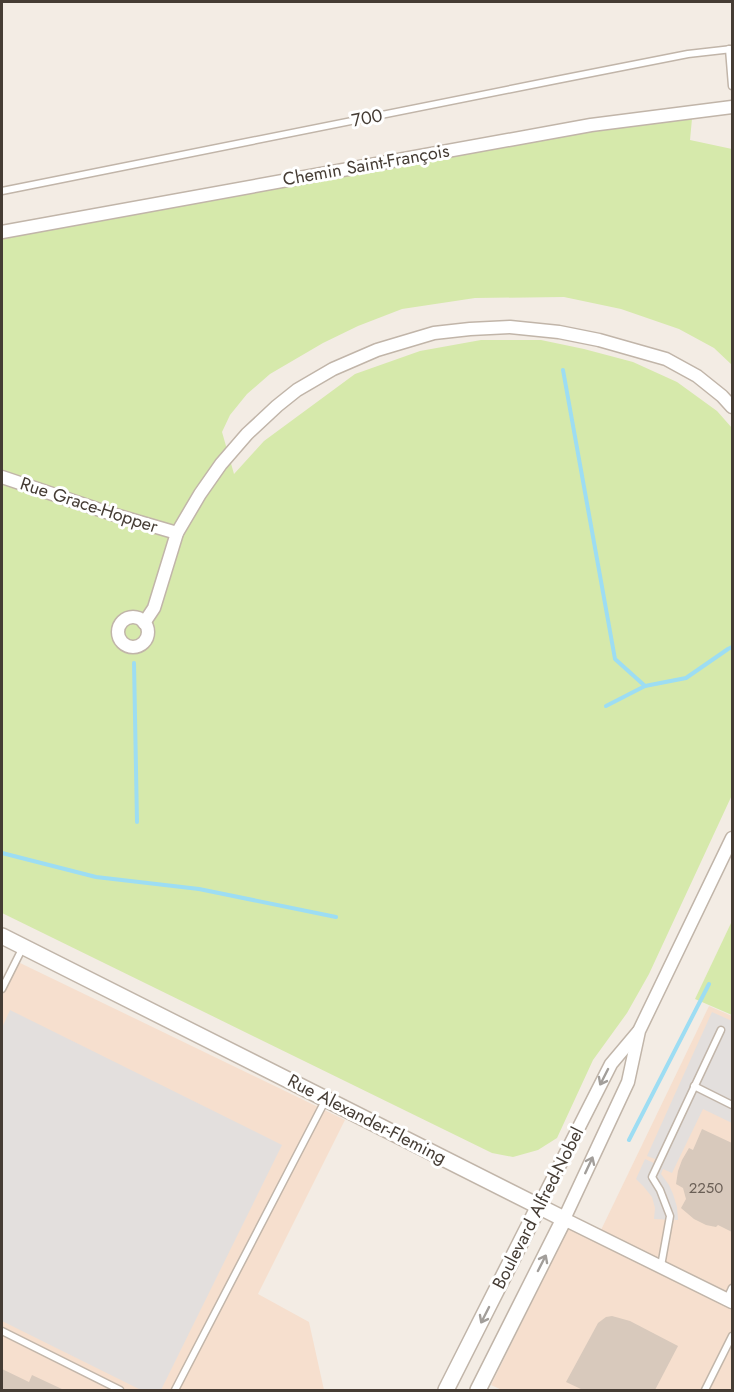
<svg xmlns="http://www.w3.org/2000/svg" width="734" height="1392" font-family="Jost,sans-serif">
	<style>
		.commercial { fill: #f6dfce }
		.green { fill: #d6e9ab }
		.parking { fill: #e3dfdd }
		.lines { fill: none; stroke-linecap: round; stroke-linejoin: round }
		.stream { stroke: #9dddf3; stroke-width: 4 }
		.building { fill: #d8c9bc }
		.service-casing { stroke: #c1b5a9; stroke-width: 9 }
		.minor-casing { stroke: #c1b5a9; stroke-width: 15 }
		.tertiary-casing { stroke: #c1b5a9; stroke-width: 18 }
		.service { stroke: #fff; stroke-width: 6 }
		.minor { stroke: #fff; stroke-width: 12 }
		.tertiary { stroke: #fff; stroke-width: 15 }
		.oneway { stroke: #a29e9a }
		.labels { text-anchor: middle; stroke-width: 6; stroke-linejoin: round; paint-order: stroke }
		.number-label { font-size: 15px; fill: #6a5f56 }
		.street-label { font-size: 18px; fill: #453c34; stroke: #fff }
	</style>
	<rect width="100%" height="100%" fill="#f3ece4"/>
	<g class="commercial">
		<polygon points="16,961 345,1120 258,1294 309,1322 324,1390 2,1390 2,983"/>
		<polygon points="709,1006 732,1016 732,1294 601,1230"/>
		<polygon points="569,1227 732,1309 732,1390 502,1390 491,1385"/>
	</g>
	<g class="green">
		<polygon points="693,108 690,140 732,149 732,365 714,348 679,329 621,309 564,297 475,298 402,309 358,326 323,343 270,374 247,394 230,415 222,432 234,474 264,441 355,374 420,351 481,340 541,340 584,349 633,362 677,382 717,411 732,428 732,795 649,974 627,1013 593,1060 557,1138 538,1150 513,1157 492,1153 2,913 2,239"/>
		<polygon points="732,921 732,1015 695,999"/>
	</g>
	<g class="parking">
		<polygon points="10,1010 282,1145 161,1390 141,1390 2,1321 2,1028"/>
		<polygon points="712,1012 732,1021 732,1123 703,1109 672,1173 663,1169 661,1174 669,1185 673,1194 677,1207 678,1220 654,1219 655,1208 652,1197 644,1187 636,1179 645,1159 654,1163 655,1159 647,1156"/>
	</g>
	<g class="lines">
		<g class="stream">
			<polyline points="563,370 615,659 645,686"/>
			<polyline points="134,663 137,822"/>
			<polyline points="606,706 645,686 686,678 728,649 732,647"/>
			<polyline points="2,853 96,877 199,889 336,917"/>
			<polyline points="629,1140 709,984"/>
		</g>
	</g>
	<g class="building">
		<polygon points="702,1129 732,1143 732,1232 718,1225 716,1227 706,1225 694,1219 681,1208 686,1199 683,1188 676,1184 678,1171 682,1160 689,1148 693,1150"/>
		<polygon points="612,1316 630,1321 678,1346 655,1390 583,1390 566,1382 598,1323 606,1317"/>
		<polygon points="2,1369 29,1382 32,1375 64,1390 2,1390"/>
	</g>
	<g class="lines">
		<g class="service-casing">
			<g id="service">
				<polyline points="729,49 732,86"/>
				<polyline points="2,191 556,80 688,54 732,49"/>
				<polyline points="2,989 23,947"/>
				<polyline points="694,1086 732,1105"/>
				<polyline points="661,1266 670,1216 660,1190 652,1177 721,1030"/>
				<polyline points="727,1299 732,1288"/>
				<polyline points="2,1331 120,1390"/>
				<polyline points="175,1390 326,1099"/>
				<polyline points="705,1390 732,1336"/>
			</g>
		</g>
		<g class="minor-casing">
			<g id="minor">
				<polyline points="2,232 591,125 732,107"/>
				<polyline points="2,477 112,514 177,533"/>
				<circle cx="133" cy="632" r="15"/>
				<polyline points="144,623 154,608 177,533 200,494 221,464 247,434 277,406 297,390 333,369 377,350 434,333 470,329 510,327 559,332 599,340 666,359 697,376 722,396 732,407"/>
				<polyline points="732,838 639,1031 628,1082 564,1219 732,1302"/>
				<polyline points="539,1206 611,1064 638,1032"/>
			</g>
		</g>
		<g class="tertiary-casing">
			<g id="tertiary">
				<polyline points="2,936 564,1219 478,1390"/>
				<polyline points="446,1390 539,1206"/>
			</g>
		</g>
		<use href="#service" class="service"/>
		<use href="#minor" class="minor"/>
		<use href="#tertiary" class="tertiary"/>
	</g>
	<defs><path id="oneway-shaft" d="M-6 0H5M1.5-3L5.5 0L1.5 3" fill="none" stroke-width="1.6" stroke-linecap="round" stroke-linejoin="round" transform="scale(1.5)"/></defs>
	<g class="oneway">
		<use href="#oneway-shaft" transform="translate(604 1077) rotate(117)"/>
		<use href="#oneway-shaft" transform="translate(589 1165) rotate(-65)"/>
		<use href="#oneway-shaft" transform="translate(542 1263) rotate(-63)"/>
		<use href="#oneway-shaft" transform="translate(485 1315) rotate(117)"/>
	</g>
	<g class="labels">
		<g class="number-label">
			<text x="706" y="1193">2250</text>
		</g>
		<g class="street-label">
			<text transform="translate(367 118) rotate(-11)" y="6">700</text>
			<text transform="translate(366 165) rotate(-10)" y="6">Chemin Saint-François</text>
			<text transform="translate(89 505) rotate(18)" y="6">Rue Grace-Hopper</text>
			<text transform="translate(367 1119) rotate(27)" y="6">Rue Alexander-Fleming</text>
			<text transform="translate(538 1208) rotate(-63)" y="6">Boulevard Alfred-Nobel</text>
		</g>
	</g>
	<rect width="734" height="1392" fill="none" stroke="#453c34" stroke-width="6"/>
</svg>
